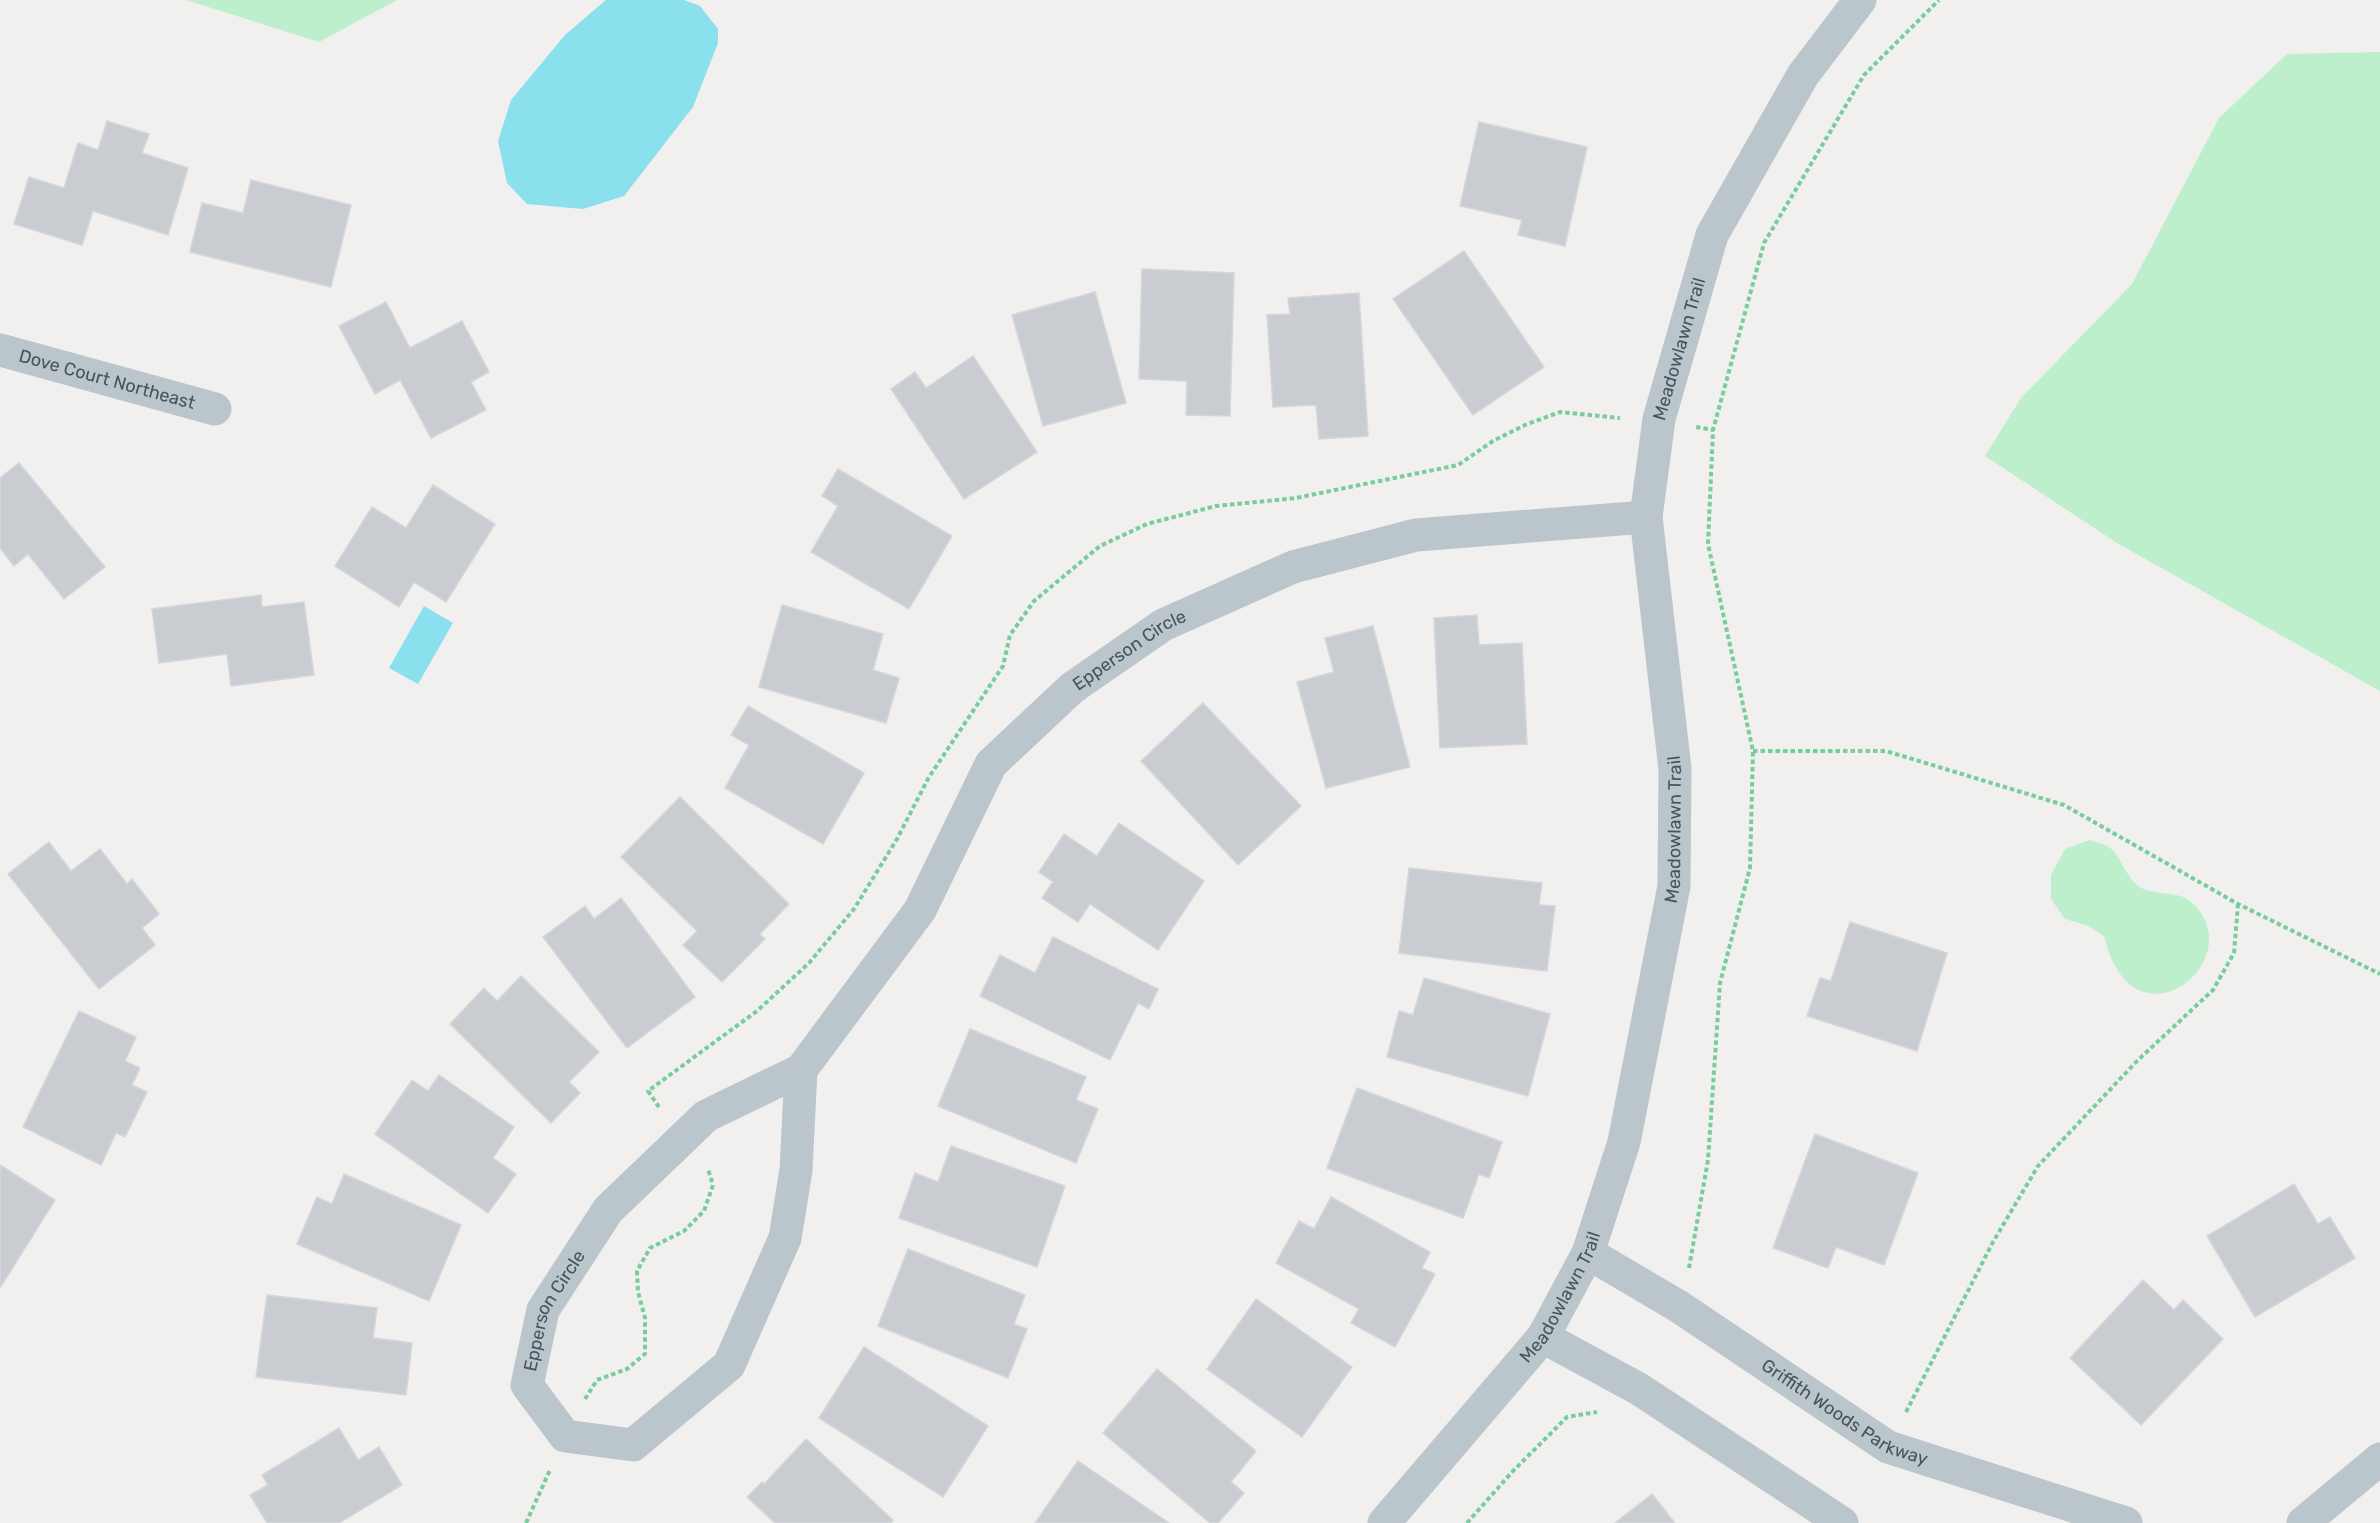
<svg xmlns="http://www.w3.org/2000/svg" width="2380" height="1523" font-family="Rubik,sans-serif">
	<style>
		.green { fill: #bdefcd }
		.water { fill: #8ae0ed }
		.building { fill: #c9cdd2; stroke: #d3d6db; stroke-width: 1.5 }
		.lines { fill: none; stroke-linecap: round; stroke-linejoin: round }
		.path { stroke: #75ce9b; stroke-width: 4; stroke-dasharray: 4.5 3; stroke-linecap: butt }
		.street { stroke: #bbc5cc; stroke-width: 33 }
		.labels { text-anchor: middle; stroke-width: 4.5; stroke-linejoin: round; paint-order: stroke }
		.street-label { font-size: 18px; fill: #47545d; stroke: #fff }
	</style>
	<rect width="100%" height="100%" fill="#f2efef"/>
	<g class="green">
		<polygon points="186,0 397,0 319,42"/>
		<polygon points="2380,52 2380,691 2117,543 1985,456 2021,398 2132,284 2219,118 2287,54"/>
		<path d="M2089,840C2095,842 2105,844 2110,848C2120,855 2126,876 2137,885C2150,896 2178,891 2189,900C2257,956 2133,1059 2104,936L2086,925L2065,919L2051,899V875L2065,849Z"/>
	</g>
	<g class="water">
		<polygon points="606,0 684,0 700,6 718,29 718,43 693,107 624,196 583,209 527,204 507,183 498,141 511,100 565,35"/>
		<polygon points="424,606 453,623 418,684 389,668"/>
	</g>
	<g class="building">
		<polygon points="107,121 149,134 142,153 188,168 168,235 93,211 82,245 14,224 29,177 64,188 78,143 98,150"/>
		<polygon points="1479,122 1587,147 1565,246 1518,235 1522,220 1460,206"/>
		<polygon points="251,180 351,205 331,287 190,252 202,203 243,213"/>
		<polygon points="1464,251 1544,367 1473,415 1393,299"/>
		<polygon points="1142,269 1234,273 1230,416 1186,415 1187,381 1139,379"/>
		<polygon points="1095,292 1126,403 1043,426 1012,315"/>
		<polygon points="1359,293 1368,436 1319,439 1316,405 1273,407 1267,315 1290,314 1288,298"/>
		<polygon points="386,302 410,348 462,321 489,372 471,382 486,410 431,438 400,380 375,394 339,326"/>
		<polygon points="973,356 1037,452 964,499 891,389 915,372 926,388"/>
		<polygon points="19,463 105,567 64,599 28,554 14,566 0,548 0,478"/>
		<polygon points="838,469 952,536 909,609 811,552 838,506 822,496"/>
		<polygon points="433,485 495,524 446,602 414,582 399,607 335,566 372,507 406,528"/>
		<polygon points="261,595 262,607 304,602 314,675 231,686 227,654 159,663 152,609"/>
		<polygon points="782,605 883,634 873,670 899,678 886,723 759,687"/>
		<polygon points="1477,615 1479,645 1522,643 1527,744 1440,748 1434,618"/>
		<polygon points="1373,626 1410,767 1326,788 1297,682 1334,672 1325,638"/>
		<polygon points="1203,703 1301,806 1238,865 1141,761"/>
		<polygon points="748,706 864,773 823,844 725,788 749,745 731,735"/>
		<polygon points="680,797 789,904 760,934 765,939 722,982 683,945 697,931 621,857"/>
		<polygon points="1119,823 1204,881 1158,950 1090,904 1078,922 1042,898 1053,882 1039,872 1064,834 1097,856"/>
		<polygon points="49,842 71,871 100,849 127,884 132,879 159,914 142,928 155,945 99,989 8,874"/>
		<polygon points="1409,868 1542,883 1539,905 1555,906 1547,971 1399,953"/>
		<polygon points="621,898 695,997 627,1048 543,937 585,906 594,919"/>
		<polygon points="1850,922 1947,953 1917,1051 1807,1016 1820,978 1831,981"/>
		<polygon points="1053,937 1158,989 1149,1009 1138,1003 1110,1060 980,996 1000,955 1035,973"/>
		<polygon points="521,976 599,1052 569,1082 580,1093 551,1123 450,1024 484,988 497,1001"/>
		<polygon points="1424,978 1550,1014 1528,1096 1387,1057 1399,1011 1413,1015"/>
		<polygon points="79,1011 136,1037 125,1061 140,1068 132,1085 147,1092 125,1137 116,1133 101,1165 23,1127"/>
		<polygon points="970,1029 1086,1077 1076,1100 1098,1109 1076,1163 938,1106"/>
		<polygon points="439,1075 514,1127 493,1158 516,1174 488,1213 375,1134 412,1080 428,1091"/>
		<polygon points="1357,1088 1502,1142 1489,1178 1479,1174 1463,1218 1327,1168"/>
		<polygon points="1815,1134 1918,1173 1884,1265 1836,1247 1828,1268 1773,1248"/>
		<polygon points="951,1146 1065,1186 1037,1267 899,1218 915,1173 938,1182"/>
		<polygon points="0,1165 55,1200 0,1288"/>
		<polygon points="344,1174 461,1225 429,1301 297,1244 317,1197 332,1204"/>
		<polygon points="2294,1184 2318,1224 2330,1217 2355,1258 2255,1317 2207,1236"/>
		<polygon points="1331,1197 1430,1252 1422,1268 1435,1274 1395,1347 1351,1323 1359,1309 1276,1263 1299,1221 1314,1229"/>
		<polygon points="908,1249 1025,1295 1014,1324 1027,1329 1008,1378 878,1326"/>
		<polygon points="2143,1280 2174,1310 2183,1300 2223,1339 2141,1425 2070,1358"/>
		<polygon points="267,1295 377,1308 373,1338 412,1343 406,1395 256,1377"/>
		<polygon points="1256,1299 1352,1367 1302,1437 1207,1369"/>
		<polygon points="864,1347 988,1426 943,1497 819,1418"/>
		<polygon points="1157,1369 1256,1451 1231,1482 1244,1493 1218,1523 1210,1523 1103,1433"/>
		<polygon points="339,1428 358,1460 379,1447 402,1485 339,1523 267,1523 250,1495 268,1485 262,1475"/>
		<polygon points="806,1439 893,1520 891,1523 775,1523 747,1497 762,1482 764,1484"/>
		<polygon points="1078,1461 1169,1523 1035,1523"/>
		<polygon points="1652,1494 1675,1523 1615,1523"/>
	</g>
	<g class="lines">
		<g class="path">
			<polyline points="1696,427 1713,430"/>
			<polyline points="1753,751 1886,751 2064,805 2238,904 2380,974"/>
			<polyline points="659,1107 648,1091 757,1011 809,963 854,909 897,839 929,777 1003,666 1010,635 1034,601 1100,546 1147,524 1216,506 1296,498 1458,465 1493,441 1525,425 1560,412 1620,418"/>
			<polyline points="1689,1268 1708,1160 1720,983 1750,868 1753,751 1708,544 1713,430 1764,243 1864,75 1939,0"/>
			<polyline points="585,1399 597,1380 627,1369 645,1354 645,1318 638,1292 637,1271 650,1248 684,1231 704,1211 713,1185 708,1169"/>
			<polyline points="1906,1412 1993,1242 2038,1166 2137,1061 2213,990 2234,953 2238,904"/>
			<polyline points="526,1523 550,1470"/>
			<polyline points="1467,1523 1513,1471 1567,1417 1597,1412"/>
		</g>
		<g class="street">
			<path id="s1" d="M0,350L215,409"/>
			<path id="s2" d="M801,1070L796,1170L785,1238L729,1365L633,1445L565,1436L527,1385L543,1310L608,1210L706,1116L801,1070L920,910L991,764L1072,688L1163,625L1293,567L1416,535L1646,517"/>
			<path id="s3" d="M1588,1253L1678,1306L1888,1447L2126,1523"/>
			<polyline points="1543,1337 1639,1389 1842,1523"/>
			<path id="s4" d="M1384,1523L1543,1337L1588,1253L1624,1142L1674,886L1675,769L1646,517L1659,419L1712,235L1803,75L1860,0"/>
			<polyline points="2303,1523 2380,1459"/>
		</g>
	</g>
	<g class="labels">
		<g class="street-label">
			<text dy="6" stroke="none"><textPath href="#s4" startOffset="1260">Meadowlawn Trail</textPath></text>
			<text dy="6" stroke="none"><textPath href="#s1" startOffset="111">Dove Court Northeast</textPath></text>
			<text dy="6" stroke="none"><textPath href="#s2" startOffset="1544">Epperson Circle</textPath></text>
			<text dy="6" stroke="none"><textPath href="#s4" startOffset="774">Meadowlawn Trail</textPath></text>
			<text dy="6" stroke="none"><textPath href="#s4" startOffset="288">Meadowlawn Trail</textPath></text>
			<text dy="6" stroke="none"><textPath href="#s2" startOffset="645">Epperson Circle</textPath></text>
			<text dy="6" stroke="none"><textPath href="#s3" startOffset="303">Griffith Woods Parkway</textPath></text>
		</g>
	</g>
</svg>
